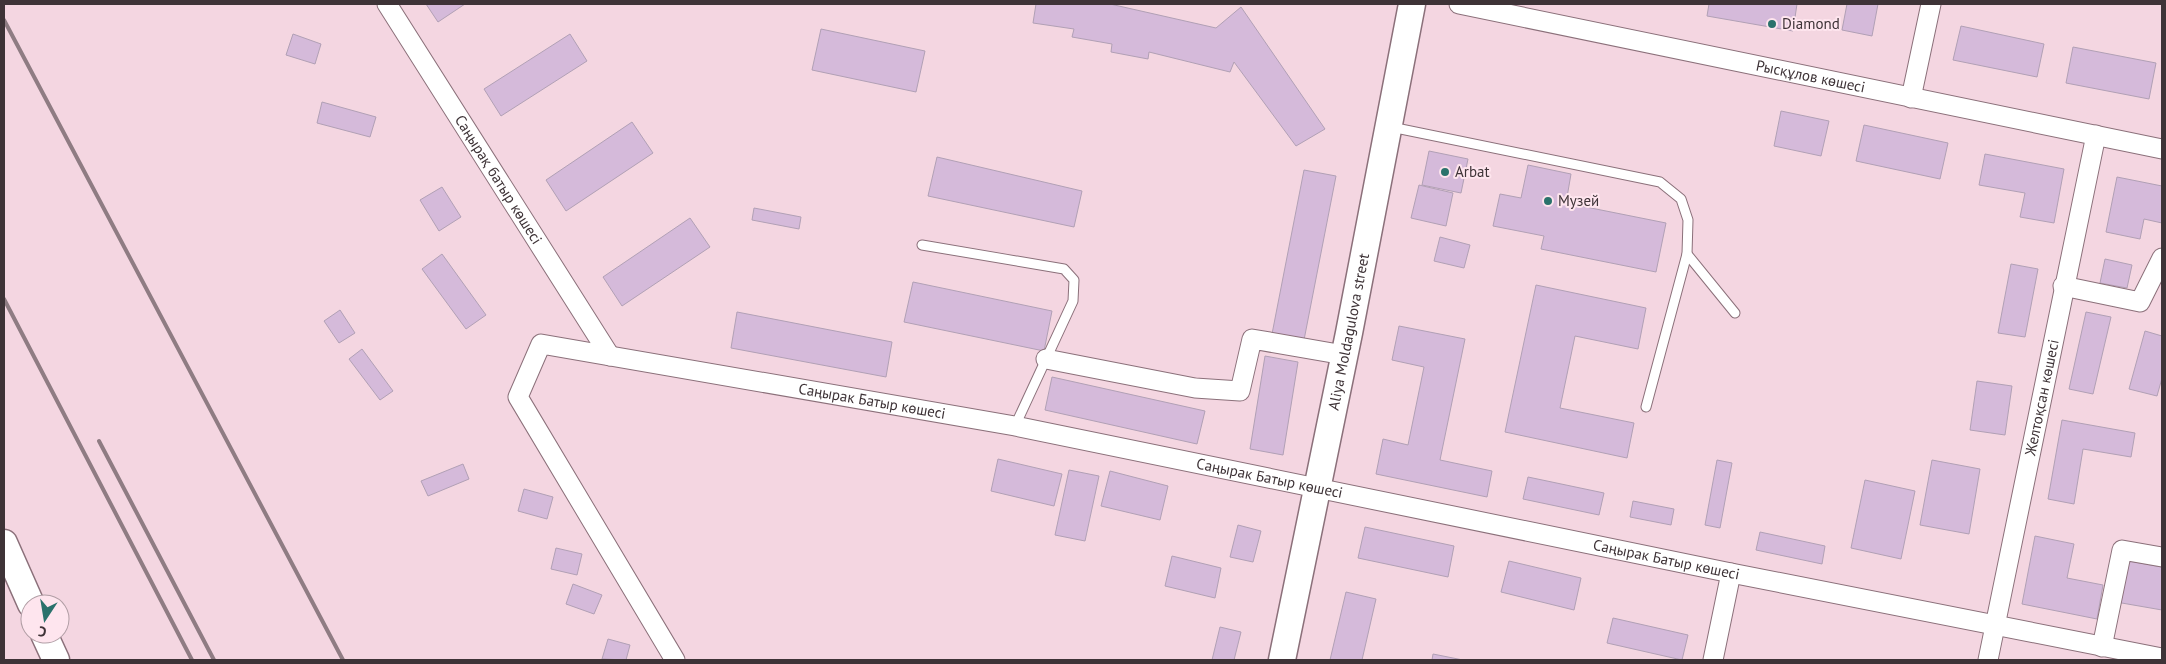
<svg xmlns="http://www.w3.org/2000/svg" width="2166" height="664" font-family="'PT Sans',sans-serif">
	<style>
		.building { fill: #d5bada; stroke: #b1a0b5 }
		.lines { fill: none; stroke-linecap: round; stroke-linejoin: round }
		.lane-casing { stroke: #8b707a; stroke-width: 11 }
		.street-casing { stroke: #8b707a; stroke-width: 21 }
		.secondary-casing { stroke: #8b707a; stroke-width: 29 }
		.lane { stroke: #fff; stroke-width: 9 }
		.street { stroke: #fff; stroke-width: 19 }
		.secondary { stroke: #fff; stroke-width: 26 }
		.rail { stroke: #8f7c83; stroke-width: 4 }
		.poi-dot { fill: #2a726c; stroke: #fee5ee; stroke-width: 2 }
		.labels { text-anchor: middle; stroke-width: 4; stroke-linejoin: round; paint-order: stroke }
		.poi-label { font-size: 15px; fill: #3e3337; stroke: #fee5ee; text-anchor: start }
		.street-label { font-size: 15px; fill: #3e3337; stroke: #fee5ee }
	</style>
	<rect width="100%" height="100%" fill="#f4d6e1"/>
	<g class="building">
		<polygon points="426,4 465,4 438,22"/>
		<polygon points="1036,4 1110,4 1216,28 1241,7 1325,129 1296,146 1234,62 1230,72 1149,52 1148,59 1111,52 1112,44 1072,37 1074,29 1033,23"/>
		<polygon points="1709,4 1797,4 1793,31 1707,16"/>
		<polygon points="1847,4 1878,4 1872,36 1842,30"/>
		<polygon points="1961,26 2044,44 2037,77 1953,60"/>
		<polygon points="821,29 925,51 916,92 812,70"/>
		<polygon points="293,34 321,44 315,64 286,55"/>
		<polygon points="570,34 587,61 501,116 484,89"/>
		<polygon points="2073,47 2156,63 2149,99 2066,83"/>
		<polygon points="322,102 376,117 370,137 317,123"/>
		<polygon points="1781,111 1829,121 1821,156 1774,146"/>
		<polygon points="632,122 653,153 566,211 546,180"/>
		<polygon points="1864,125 1948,143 1940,179 1856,161"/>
		<polygon points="1429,151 1468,159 1461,193 1422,185"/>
		<polygon points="1985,154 2064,169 2054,223 2020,217 2025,193 1979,185"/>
		<polygon points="937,157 1082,191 1074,227 928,196"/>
		<polygon points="1528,165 1571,174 1566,203 1666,223 1656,272 1541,249 1544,236 1493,226 1500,194 1521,198"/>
		<polygon points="1304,170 1336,176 1304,340 1272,334"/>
		<polygon points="2117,177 2162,186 2162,223 2144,219 2140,239 2106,232"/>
		<polygon points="1419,185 1453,193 1446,226 1411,218"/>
		<polygon points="442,187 461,217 439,231 420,200"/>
		<polygon points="754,208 801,217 799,229 752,220"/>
		<polygon points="690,218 710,247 622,306 603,277"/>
		<polygon points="1440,237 1470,245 1464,268 1434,261"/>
		<polygon points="442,254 486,315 466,329 422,269"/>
		<polygon points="2105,259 2132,265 2127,288 2100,283"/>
		<polygon points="2011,264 2038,269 2025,337 1998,333"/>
		<polygon points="913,282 1052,311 1044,351 904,322"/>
		<polygon points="1536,285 1646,308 1638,349 1575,336 1560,408 1634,423 1627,458 1505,432"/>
		<polygon points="340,310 355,333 339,343 324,321"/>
		<polygon points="737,312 892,342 886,377 731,348"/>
		<polygon points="2086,312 2111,317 2093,394 2069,389"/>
		<polygon points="1399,326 1465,339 1440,460 1492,471 1487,497 1376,474 1383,439 1408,445 1424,367 1392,360"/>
		<polygon points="2145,331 2162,336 2162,378 2157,396 2129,389"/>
		<polygon points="362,349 393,391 380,400 349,359"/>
		<polygon points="1265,356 1298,362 1283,455 1250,449"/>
		<polygon points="1052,377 1205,411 1197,444 1045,410"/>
		<polygon points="1977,381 2012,386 2005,435 1970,430"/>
		<polygon points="2062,420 2135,433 2131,457 2083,449 2074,504 2048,499"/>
		<polygon points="998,459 1062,474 1054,506 991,491"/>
		<polygon points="1717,460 1732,463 1720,528 1705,525"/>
		<polygon points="1932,460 1980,469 1969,534 1920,525"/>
		<polygon points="463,464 469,479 428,496 421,481"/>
		<polygon points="1069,470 1099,476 1085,541 1055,535"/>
		<polygon points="1110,471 1168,486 1160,520 1101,506"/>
		<polygon points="1528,477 1604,493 1599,515 1523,499"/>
		<polygon points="1865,480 1915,491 1901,559 1851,548"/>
		<polygon points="524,489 553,497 547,519 518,511"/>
		<polygon points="1633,501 1674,509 1671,525 1630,517"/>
		<polygon points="1238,525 1261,531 1253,562 1230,557"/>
		<polygon points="1365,527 1454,546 1448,577 1358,558"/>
		<polygon points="1760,532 1825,546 1822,564 1756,550"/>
		<polygon points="2035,536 2074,544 2067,578 2103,585 2097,619 2022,604"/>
		<polygon points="556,548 582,554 577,575 551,569"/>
		<polygon points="1172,556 1221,568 1215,598 1165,586"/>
		<polygon points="2123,560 2162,567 2162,610 2116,602"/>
		<polygon points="1509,561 1581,578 1574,610 1501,592"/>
		<polygon points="573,584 602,595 594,614 566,604"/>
		<polygon points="1346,592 1376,599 1362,660 1330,660"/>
		<polygon points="1613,618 1688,635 1682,660 1607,643"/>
		<polygon points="1220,627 1241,632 1234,660 1212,660"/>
		<polygon points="608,639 630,645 626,660 602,659"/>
		<polygon points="1433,654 1463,660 1432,660"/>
	</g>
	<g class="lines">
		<g class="lane-casing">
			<g id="lane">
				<polyline points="1391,127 1660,182 1681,199 1688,220 1687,254 1646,407"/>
				<polyline points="922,245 1064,269 1074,280 1073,301 1015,426"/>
				<polyline points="1687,254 1735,313"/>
			</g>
		</g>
		<g class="street-casing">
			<g id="street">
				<path id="s1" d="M387,4L610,356"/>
				<path id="s2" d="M1459,4L2162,149"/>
				<polyline points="1911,98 1931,4"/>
				<polyline points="2063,286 2140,302 2162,258"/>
				<polyline points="1046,359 1195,388 1240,391 1252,339 1344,355"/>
				<polyline points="2102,647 2122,550 2162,557"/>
				<path id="s3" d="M675,660L518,397L541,344L1015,426L1731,573L2162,658"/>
				<polyline points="1713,660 1731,573"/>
				<path id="s4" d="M1988,660L2096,135"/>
			</g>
		</g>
		<g class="secondary-casing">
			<g id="secondary">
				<polyline points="4,543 31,604"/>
				<polyline points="44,634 56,660"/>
				<path id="s5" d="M1282,660L1349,333L1412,4"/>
			</g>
		</g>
		<use href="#lane" class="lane"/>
		<use href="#street" class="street"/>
		<use href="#secondary" class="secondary"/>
		<g class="rail">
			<polyline points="4,20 343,660"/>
			<polyline points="4,299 192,660"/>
			<polyline points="99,441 214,660"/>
		</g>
	</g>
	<g class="poi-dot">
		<circle cx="1772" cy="24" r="5"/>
		<circle cx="1445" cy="172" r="5"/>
		<circle cx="1548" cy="201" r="5"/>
	</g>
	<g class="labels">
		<g class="poi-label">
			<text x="1782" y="29">Diamond</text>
			<text x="1455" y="177">Arbat</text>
			<text x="1558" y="206">Музей</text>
		</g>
		<g class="street-label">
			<text dy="5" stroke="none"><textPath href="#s2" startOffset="359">Рысқұлов көшесі</textPath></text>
			<text dy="5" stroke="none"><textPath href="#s1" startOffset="208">Саңырақ батыр көшесі</textPath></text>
			<text dy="5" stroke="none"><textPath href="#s5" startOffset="335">Aliya Moldagulova street</textPath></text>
			<text dy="5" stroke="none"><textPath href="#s4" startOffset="268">Желтоқсан көшесі</textPath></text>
			<text dy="5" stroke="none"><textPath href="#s3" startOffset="700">Саңырак Батыр көшесі</textPath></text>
			<text dy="5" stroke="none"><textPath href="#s3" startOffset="1105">Саңырак Батыр көшесі</textPath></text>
			<text dy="5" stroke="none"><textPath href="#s3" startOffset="1510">Саңырак Батыр көшесі</textPath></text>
		</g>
	</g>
	<rect width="2166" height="664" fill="none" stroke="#3e3337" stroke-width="10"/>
	<g transform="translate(45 619) rotate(192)"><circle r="24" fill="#fee5ee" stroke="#b19ea5"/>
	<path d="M0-4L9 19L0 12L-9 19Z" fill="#2a726c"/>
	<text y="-8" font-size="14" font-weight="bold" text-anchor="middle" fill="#3e3337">С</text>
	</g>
</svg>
